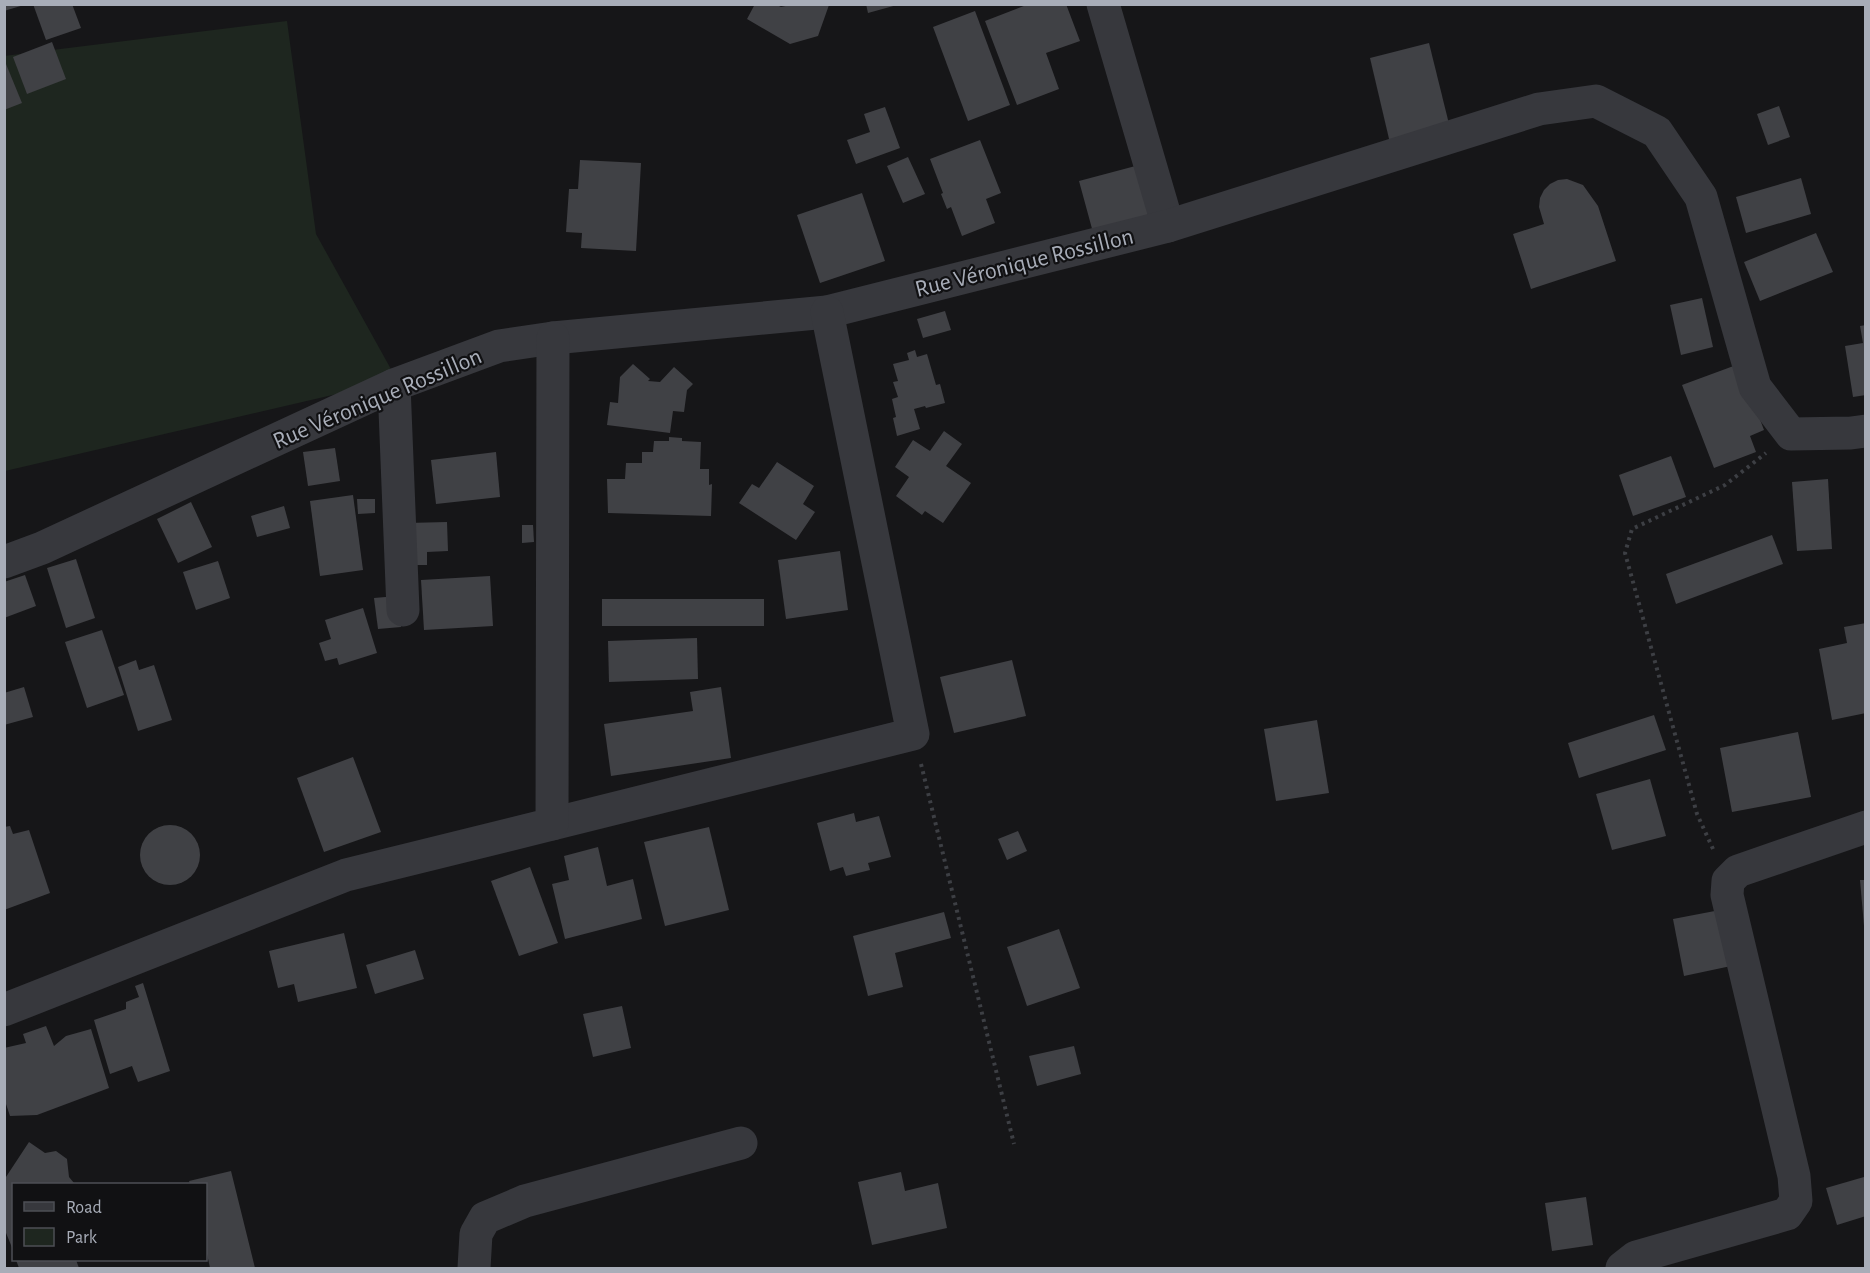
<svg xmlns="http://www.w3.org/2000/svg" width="1870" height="1273" font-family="'Alegreya Sans',sans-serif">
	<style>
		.green { fill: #1e261f }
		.building { fill: #404145 }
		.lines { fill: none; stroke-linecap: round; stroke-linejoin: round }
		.path { stroke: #3d3f44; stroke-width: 4; stroke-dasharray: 3 4.5; stroke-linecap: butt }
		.minor { stroke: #37383d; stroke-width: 33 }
		.labels { text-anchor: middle; stroke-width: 4.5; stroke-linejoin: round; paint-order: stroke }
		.street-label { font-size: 24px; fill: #a8adb8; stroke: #111113 }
	</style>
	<rect width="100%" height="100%" fill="#161618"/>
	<polygon class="green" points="287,21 316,234 397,380 5,471 4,56"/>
	<g class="building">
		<polygon points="4,4 24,4 24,5 4,11"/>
		<polygon points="33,4 72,4 81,28 46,40"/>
		<polygon points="755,4 775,4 781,7 790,5 829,5 818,36 790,44 747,19"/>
		<polygon points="866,4 897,4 897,5 868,13"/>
		<polygon points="1029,4 1066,4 1080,41 1046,53 1059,89 1017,105 985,21"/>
		<polygon points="975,11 1010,105 968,121 933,27"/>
		<polygon points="52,42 66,79 27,94 13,57"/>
		<polygon points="1429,43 1450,128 1390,143 1370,58"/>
		<polygon points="6,64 22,103 4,110 4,65"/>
		<polygon points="1779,106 1790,137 1768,145 1757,114"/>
		<polygon points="885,107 900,148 856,164 847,140 870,132 864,114"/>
		<polygon points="980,140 1001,193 986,199 995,223 962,236 951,207 947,209 941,194 943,193 930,159"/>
		<polygon points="908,157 925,194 903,203 887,166"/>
		<polygon points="580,160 641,163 636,251 581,248 582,233 566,232 569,189 578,189"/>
		<polygon points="1143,164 1153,202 1145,221 1094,236 1079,181"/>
		<polygon points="1801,178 1811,214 1746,233 1736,197"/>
		<polygon points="1567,179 1583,185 1598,206 1616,261 1531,289 1513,234 1544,224 1539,207 1540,198 1544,190 1550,184 1558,180"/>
		<polygon points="862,193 885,261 820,283 797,215"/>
		<polygon points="1816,233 1833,272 1760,301 1744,262"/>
		<polygon points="1702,298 1713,347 1681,355 1670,305"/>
		<polygon points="945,311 951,330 923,338 917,319"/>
		<polygon points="1866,325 1866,395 1853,397 1845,346 1863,343 1860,326"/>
		<polygon points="915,350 917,357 927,354 936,385 940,384 945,403 926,408 925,406 914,409 920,429 897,436 893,418 896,417 892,399 898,397 893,382 898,381 893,364 909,360 907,353"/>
		<polygon points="633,364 650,379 648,381 660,382 674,367 693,384 687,390 684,412 673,411 670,433 607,425 610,402 618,403 620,377"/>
		<polygon points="1739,364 1764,430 1750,436 1756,452 1714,468 1682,385"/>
		<polygon points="944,431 962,444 946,466 971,483 943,523 925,511 922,515 896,496 909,477 895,467 913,440 930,451"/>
		<polygon points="669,437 682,438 682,441 701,442 700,469 709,469 709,485 712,484 711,516 608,513 607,479 625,479 626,463 642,463 642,452 653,452 654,441 669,441"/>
		<polygon points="335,448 340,481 308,486 303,452"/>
		<polygon points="496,452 500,497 436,504 431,460"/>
		<polygon points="1671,456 1686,497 1633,516 1619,475"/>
		<polygon points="777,462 814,486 803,504 815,512 796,540 739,503 752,484 759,488"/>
		<polygon points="1828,479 1832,549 1797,551 1792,482"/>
		<polygon points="353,495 363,570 320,576 310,501"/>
		<polygon points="357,499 375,499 375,513 358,514"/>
		<polygon points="191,502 212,547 178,563 157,519"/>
		<polygon points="284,506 290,528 257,537 251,516"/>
		<polygon points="447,522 448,551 427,552 427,565 408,565 407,523"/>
		<polygon points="522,525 533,525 534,542 522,543"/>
		<polygon points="1772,535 1783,564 1676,604 1666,574"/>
		<polygon points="840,551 848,610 786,619 778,560"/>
		<polygon points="76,559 95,618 66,628 47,568"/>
		<polygon points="218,561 230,598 196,610 183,572"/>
		<polygon points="25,575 36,606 4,618 4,582"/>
		<polygon points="490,576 493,626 424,630 421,580"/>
		<polygon points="397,596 401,627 378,629 374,598"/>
		<rect x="602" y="599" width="162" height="27"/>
		<polygon points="363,608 377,653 339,665 337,658 325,661 319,643 331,639 325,620"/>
		<polygon points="1866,623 1866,713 1832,720 1819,649 1847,643 1844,627"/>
		<polygon points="102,630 124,695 87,708 65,642"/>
		<polygon points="697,638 698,679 609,682 608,641"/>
		<polygon points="136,660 139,670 154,665 172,720 138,731 118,667"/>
		<polygon points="1012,660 1026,716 954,733 940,677"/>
		<polygon points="24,687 33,717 4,725 4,693"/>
		<polygon points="721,687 731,758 611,776 604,724 693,711 690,692"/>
		<polygon points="1654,715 1666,750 1579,778 1568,743"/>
		<polygon points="1317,720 1329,793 1276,801 1264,729"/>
		<polygon points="1798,732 1811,797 1732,812 1720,748"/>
		<polygon points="353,757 381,832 324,852 297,778"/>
		<polygon points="1650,779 1666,836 1612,850 1596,794"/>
		<polygon points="854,813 856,822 879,816 891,857 868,863 870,870 846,876 843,867 830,871 817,823"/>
		<circle cx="170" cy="855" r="30"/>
		<polygon points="10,826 13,834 29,830 50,893 4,910 4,827"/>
		<polygon points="709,827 729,910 665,926 644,842"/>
		<polygon points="1018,831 1027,851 1007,860 998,839"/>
		<polygon points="598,847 607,886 633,879 642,919 565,939 552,884 569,880 564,856"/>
		<polygon points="530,867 558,943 519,956 491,881"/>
		<polygon points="1860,880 1866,880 1866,926 1864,926"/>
		<polygon points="1720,910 1731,966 1684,976 1673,919"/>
		<polygon points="944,912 951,938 895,953 903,987 868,996 853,936"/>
		<polygon points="1059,929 1080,988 1027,1006 1007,947"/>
		<polygon points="344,933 357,988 298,1002 294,984 278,988 269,951"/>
		<polygon points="415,950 424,979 375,994 366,965"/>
		<polygon points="143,983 170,1071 138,1082 132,1066 110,1074 94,1020 126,1009 126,1002 139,997 135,986"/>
		<polygon points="622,1006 631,1048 593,1057 583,1014"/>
		<polygon points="46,1026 54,1046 66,1036 91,1029 109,1088 37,1115 10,1116 4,1098 4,1048 26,1043 23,1034"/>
		<polygon points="1074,1046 1081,1074 1037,1086 1029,1056"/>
		<polygon points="29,1142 45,1153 56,1151 67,1159 69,1177 74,1183 73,1184 14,1184 13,1250 4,1228 4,1180"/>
		<polygon points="231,1171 255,1268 210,1268 206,1249 206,1184 190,1184 189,1181"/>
		<polygon points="901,1172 905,1191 938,1183 947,1228 872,1245 858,1182"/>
		<polygon points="1864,1177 1866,1216 1837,1225 1826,1188"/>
		<polygon points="1586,1197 1593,1245 1552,1251 1545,1203"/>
		<polygon points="16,1260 76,1260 79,1268 19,1268"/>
	</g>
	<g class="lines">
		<g class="path">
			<polyline points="921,764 1014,1144"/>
			<polyline points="1713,849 1697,814 1625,553 1632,529 1725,485 1766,453"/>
		</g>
		<g class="minor">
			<polyline points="1103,4 1168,226"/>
			<polyline points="394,385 403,610"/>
			<polyline points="4,562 42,548 394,385 499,346 553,338 827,312 1168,226 1539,109 1596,101 1657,132 1701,197 1755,387 1791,434 1851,433 1866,431"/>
			<polyline points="552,824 913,734 827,312"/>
			<polyline points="4,1010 346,875 552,824 553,338"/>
			<polyline points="474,1268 476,1234 485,1218 525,1201 741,1143"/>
			<polyline points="1622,1268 1636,1257 1787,1214 1796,1201 1794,1176 1727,895 1728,881 1738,871 1866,827"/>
		</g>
	</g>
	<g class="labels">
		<g class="street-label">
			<text transform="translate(1024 262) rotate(-14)" y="8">Rue Véronique Rossillon</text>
			<text transform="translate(377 398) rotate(-23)" y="8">Rue Véronique Rossillon</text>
		</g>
	</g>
	<rect width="1870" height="1273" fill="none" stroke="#a8adb8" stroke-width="12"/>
	<rect x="12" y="1183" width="195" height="78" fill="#111113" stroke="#4d4f55" stroke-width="1.5"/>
	<rect x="24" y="1202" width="30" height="9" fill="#37383d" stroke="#4d4f55" stroke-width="1.5"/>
	<text x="66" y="1213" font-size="18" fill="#a8adb8">Road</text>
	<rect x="24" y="1228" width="30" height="18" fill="#1e261f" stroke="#4d4f55" stroke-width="1.5"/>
	<text x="66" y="1243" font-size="18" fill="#a8adb8">Park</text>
</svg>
